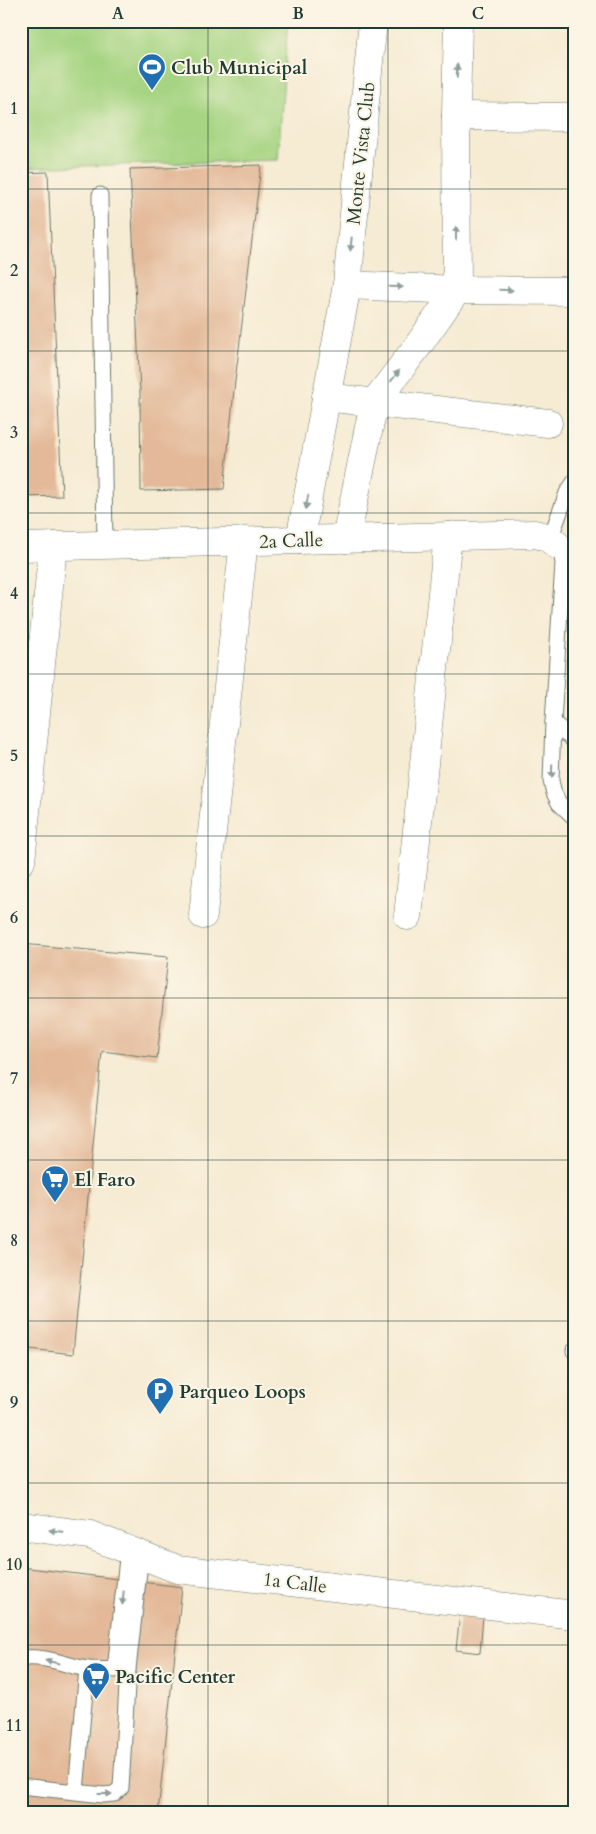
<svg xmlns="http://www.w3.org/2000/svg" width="596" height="1834" font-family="Cardo,serif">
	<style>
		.green { fill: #a6d482; stroke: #62885b }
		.building { fill: #e3b999 }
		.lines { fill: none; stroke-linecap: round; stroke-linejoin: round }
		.service-casing { stroke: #6a7a6c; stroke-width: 17 }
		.minor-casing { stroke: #6a7a6c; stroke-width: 29 }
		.service { stroke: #fff; stroke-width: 15 }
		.minor { stroke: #fff; stroke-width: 28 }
		.oneway { fill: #8f9e9a }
		.grid { fill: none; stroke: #1f3d34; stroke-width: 1; stroke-opacity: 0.55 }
		.labels { text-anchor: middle; stroke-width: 4; stroke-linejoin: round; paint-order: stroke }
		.poi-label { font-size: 19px; font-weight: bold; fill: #1f3d34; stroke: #fcf5e5; text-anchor: start }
		.street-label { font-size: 19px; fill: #1f3d34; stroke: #fcf5e5 }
		.neatline { fill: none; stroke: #1f3d34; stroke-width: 2 }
		.grid-label { font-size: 16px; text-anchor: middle; font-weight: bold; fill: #1f3d34 }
	</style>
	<rect width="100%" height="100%" fill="#fcf5e5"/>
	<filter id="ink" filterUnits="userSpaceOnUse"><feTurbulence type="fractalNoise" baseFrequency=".02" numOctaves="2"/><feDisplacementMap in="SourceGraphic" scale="10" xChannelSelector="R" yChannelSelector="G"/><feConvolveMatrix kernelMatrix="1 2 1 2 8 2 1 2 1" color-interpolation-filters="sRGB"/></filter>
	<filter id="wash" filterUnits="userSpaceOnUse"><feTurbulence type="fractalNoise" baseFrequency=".0096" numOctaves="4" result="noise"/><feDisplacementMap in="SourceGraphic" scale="20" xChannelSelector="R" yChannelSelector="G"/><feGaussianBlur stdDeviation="1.12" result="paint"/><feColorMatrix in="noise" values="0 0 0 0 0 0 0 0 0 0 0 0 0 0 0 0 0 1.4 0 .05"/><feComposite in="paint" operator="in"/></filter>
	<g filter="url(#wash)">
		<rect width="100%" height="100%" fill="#f6ebd3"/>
		<polygon class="green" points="21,21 288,21 278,160 21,168"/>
		<g id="blocks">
			<g class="building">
				<polygon points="261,165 234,390 224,489 141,491 140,393 130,169"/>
				<polygon points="48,172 62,496 21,497 21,173"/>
				<polygon points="21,944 168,957 157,1058 102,1051 73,1354 21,1348"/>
				<polygon points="21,1567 182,1587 158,1813 21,1813"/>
				<polygon points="460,1613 483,1616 480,1653 456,1650"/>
			</g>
		</g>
	</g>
	<g filter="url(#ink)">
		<use href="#blocks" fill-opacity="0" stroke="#6a7a6c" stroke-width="1"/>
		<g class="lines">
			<g class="service-casing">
				<g id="service">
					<polyline points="100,195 105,545"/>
					<polyline points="550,539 567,493 575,481"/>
					<polyline points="557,545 562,557 563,563 553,722 551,781 554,793 559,803 575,818"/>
					<polyline points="553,722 575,742"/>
					<polyline points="574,1351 575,1351"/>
					<path d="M21,1659C42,1654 67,1666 88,1669C102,1670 115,1669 128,1669L121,1788L114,1794L103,1795L21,1786"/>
					<polyline points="128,1669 141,1554"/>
					<polyline points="115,1670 128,1549"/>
					<polyline points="76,1791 87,1669"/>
				</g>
			</g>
			<g class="minor-casing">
				<g id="minor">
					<polyline points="456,116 575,117"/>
					<polyline points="347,285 457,290 575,291"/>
					<polyline points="326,397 548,423"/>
					<polyline points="346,539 374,403 417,347 457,290 456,116 458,21"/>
					<polyline points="300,540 347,285 373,21"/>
					<polyline points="21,547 535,534 547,537 557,545"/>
					<polyline points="21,861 53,546"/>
					<polyline points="203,915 244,541"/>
					<polyline points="408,916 448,536"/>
					<polyline points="21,1526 90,1535 177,1569 575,1615"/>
				</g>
			</g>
			<use href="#service" class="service"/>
			<use href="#minor" class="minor"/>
		</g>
		<defs><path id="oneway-solid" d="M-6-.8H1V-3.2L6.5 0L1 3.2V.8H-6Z" transform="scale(1.25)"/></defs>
		<g class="oneway">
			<use href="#oneway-solid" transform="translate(457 71) rotate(-89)"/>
			<use href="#oneway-solid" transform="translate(456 233) rotate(-90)"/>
			<use href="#oneway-solid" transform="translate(351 244) rotate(96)"/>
			<use href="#oneway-solid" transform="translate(396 287) rotate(2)"/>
			<use href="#oneway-solid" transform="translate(506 290) rotate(1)"/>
			<use href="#oneway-solid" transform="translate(395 376) rotate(-52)"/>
			<use href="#oneway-solid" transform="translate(307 502) rotate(100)"/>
			<use href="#oneway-solid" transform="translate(552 771) rotate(92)"/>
			<use href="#oneway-solid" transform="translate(56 1531) rotate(-173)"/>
			<use href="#oneway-solid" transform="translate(123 1598) rotate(96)"/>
			<use href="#oneway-solid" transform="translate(52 1662) rotate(-168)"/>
			<use href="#oneway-solid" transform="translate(105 1794)"/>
		</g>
	</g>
	<path class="grid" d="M208,21V1813M388,21V1813M21,189H575M21,351H575M21,513H575M21,674H575M21,836H575M21,998H575M21,1160H575M21,1321H575M21,1483H575M21,1645H575"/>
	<defs>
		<g id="stadium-pin" transform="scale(1.4375)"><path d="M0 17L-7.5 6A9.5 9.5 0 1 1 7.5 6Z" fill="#1f6fb2" stroke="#fcf5e5"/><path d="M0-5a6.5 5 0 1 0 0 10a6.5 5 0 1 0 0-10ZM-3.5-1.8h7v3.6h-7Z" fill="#fff"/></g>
		<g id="supermarket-pin" transform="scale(1.4375)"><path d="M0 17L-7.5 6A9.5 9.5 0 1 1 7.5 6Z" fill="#1f6fb2" stroke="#fcf5e5"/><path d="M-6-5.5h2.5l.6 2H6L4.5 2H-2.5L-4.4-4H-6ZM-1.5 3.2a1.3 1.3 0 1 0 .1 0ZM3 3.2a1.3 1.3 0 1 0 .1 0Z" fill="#fff"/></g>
		<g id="parking-pin" transform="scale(1.4375)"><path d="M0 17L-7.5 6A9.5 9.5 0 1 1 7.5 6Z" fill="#1f6fb2" stroke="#fcf5e5"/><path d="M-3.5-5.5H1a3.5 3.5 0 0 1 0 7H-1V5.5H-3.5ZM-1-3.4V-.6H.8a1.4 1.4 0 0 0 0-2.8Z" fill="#fff"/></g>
	</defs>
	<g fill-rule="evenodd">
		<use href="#stadium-pin" x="152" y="67"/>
		<use href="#supermarket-pin" x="55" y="1179"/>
		<use href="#parking-pin" x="160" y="1391"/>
		<use href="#supermarket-pin" x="96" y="1676"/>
	</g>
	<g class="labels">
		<g class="poi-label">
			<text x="171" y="74">Club Municipal</text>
			<text x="74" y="1186">El Faro</text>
			<text x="179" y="1398">Parqueo Loops</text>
			<text x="115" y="1683">Pacific Center</text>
		</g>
		<g class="street-label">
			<text transform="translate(360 153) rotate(-84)" y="7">Monte Vista Club</text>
			<text transform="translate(291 540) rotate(-2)" y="7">2a Calle</text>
			<text transform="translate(295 1582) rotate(7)" y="7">1a Calle</text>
		</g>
	</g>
	<rect width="596" height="1834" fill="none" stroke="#fcf5e5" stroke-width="55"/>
	<rect x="28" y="28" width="540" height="1778" class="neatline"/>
	<g class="grid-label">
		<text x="118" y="19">A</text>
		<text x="298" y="19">B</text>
		<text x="478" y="19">C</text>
		<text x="14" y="114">1</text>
		<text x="14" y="276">2</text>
		<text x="14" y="438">3</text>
		<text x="14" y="599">4</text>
		<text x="14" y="761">5</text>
		<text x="14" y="923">6</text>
		<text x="14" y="1084">7</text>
		<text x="14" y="1246">8</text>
		<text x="14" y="1408">9</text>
		<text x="14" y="1570">10</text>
		<text x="14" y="1731">11</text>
	</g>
</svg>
